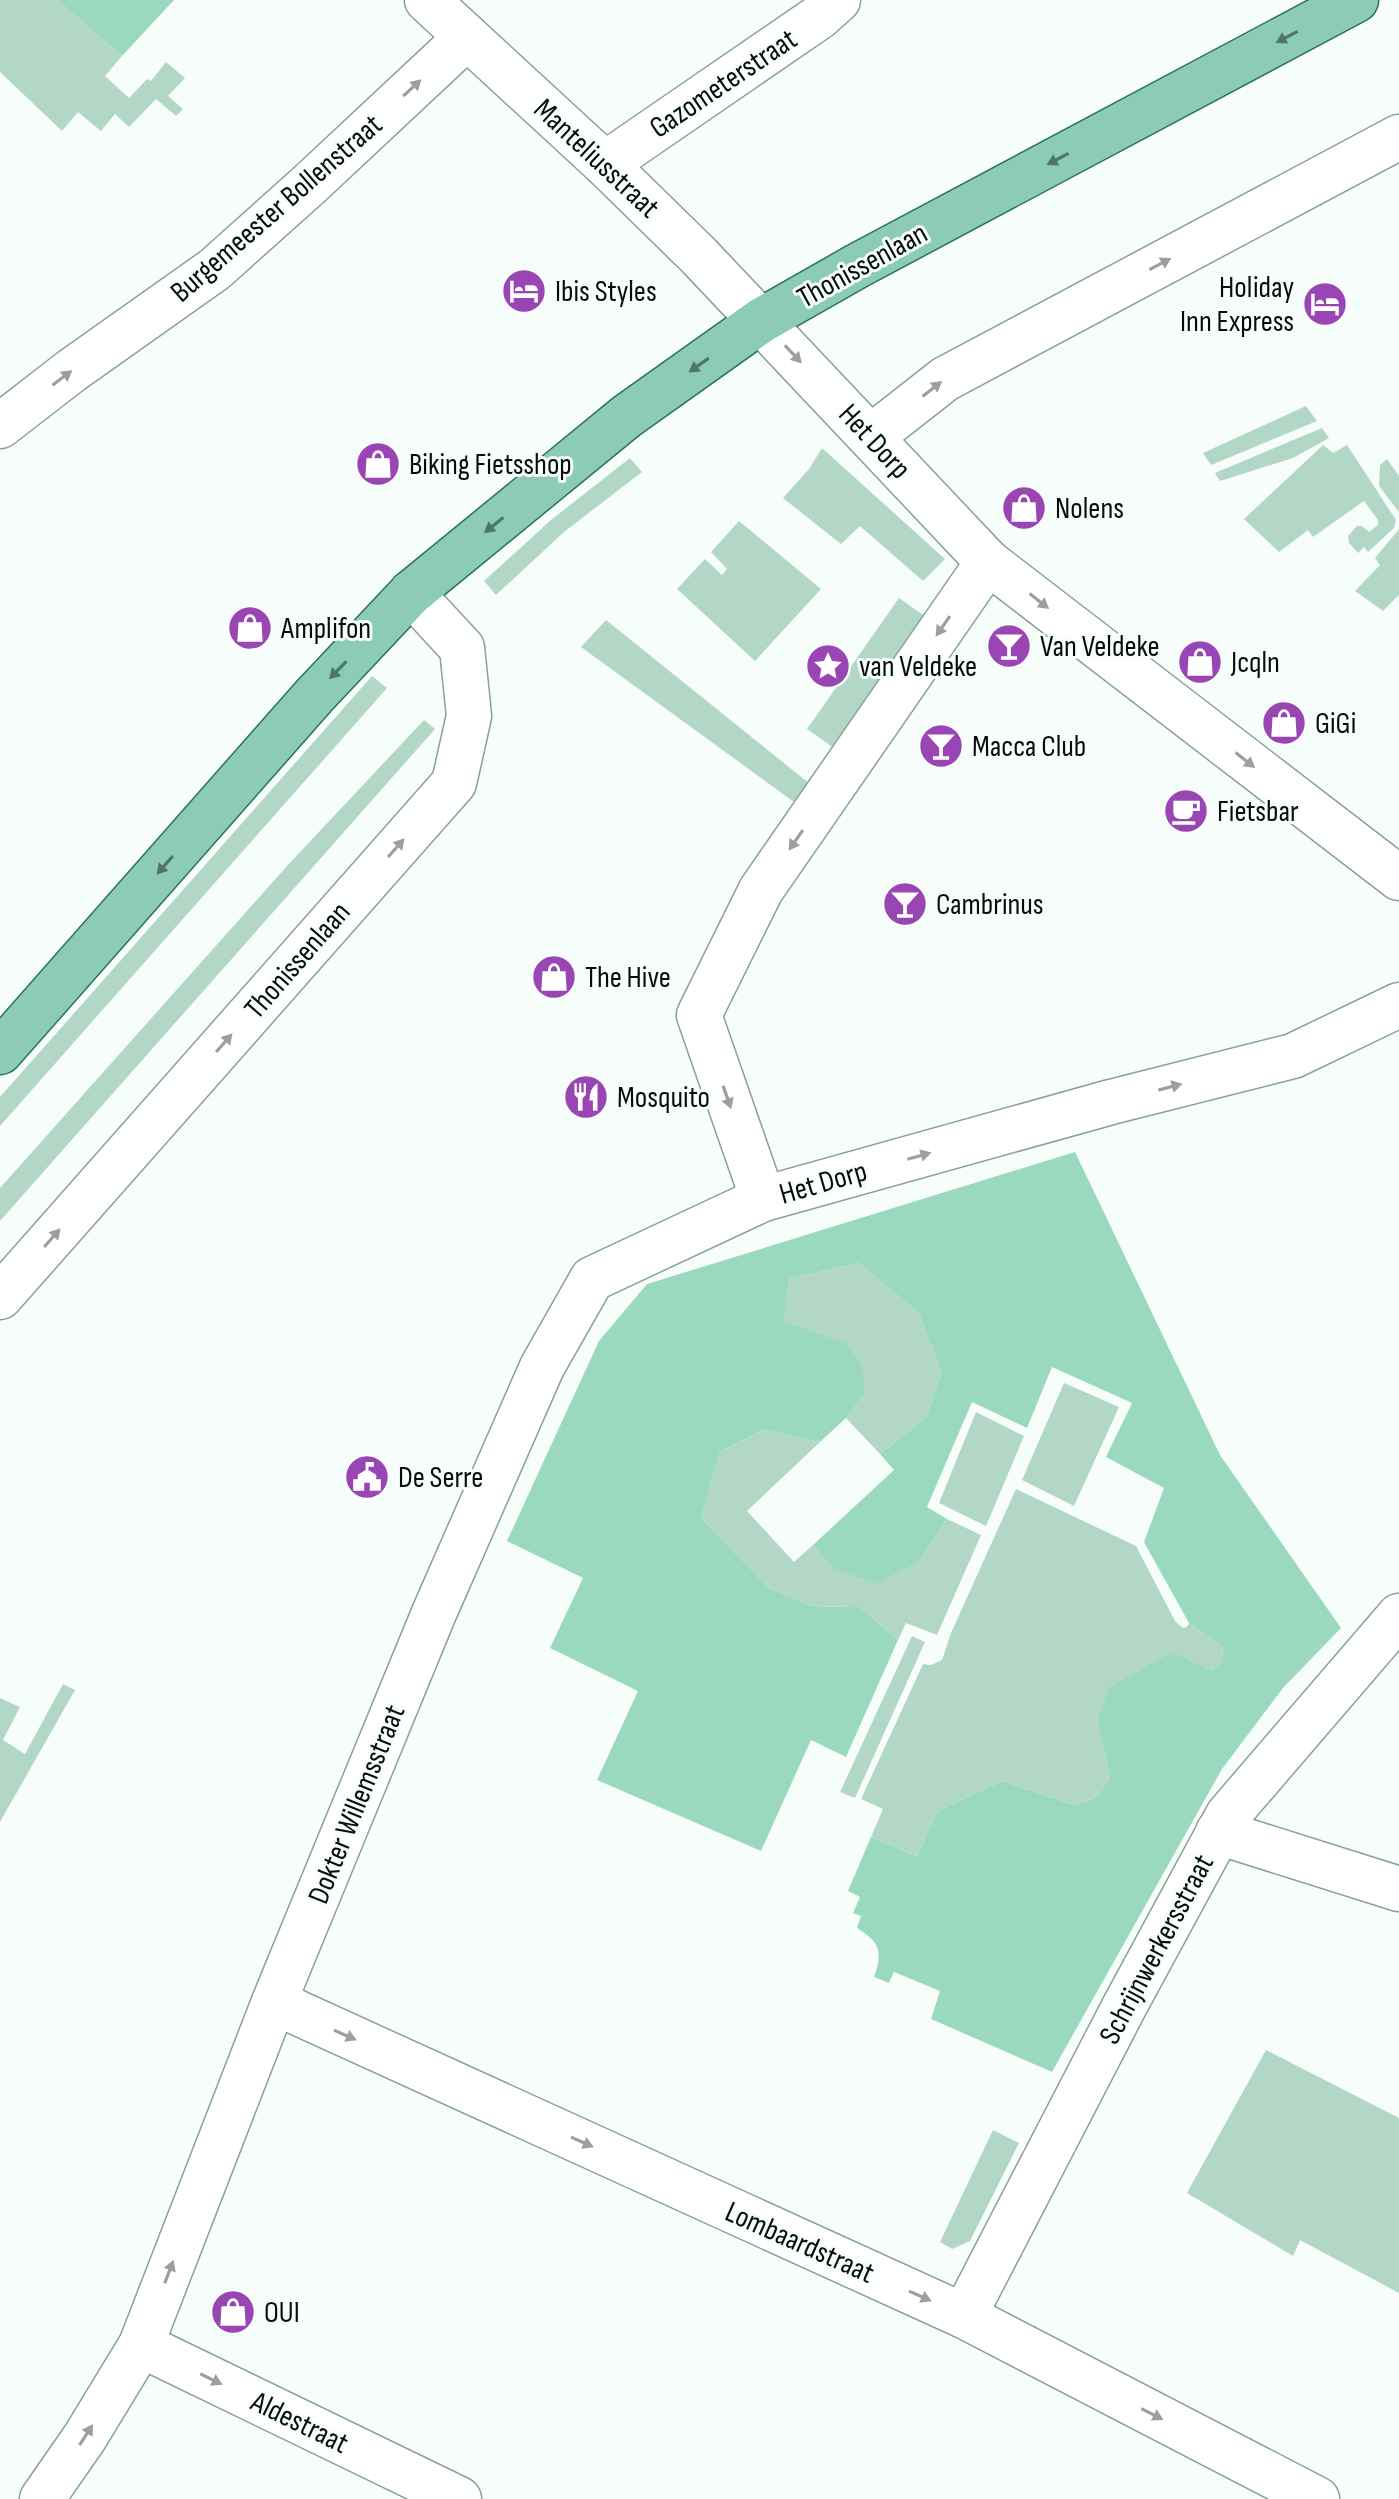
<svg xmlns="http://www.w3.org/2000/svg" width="1399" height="2499" font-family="'Sofia Sans Condensed',sans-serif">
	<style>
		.green { fill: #b2d7c7 }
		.forest { fill: #9bd9bf }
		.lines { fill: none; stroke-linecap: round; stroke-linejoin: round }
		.minor-casing { stroke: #86a397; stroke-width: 47 }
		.major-casing { stroke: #2a725a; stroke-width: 47 }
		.minor { stroke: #fff; stroke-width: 44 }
		.major { stroke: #8ccbb6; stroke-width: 44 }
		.oneway { fill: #4f7669 }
		.oneway2 { fill: #9b9f9d }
		.labels { text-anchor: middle; stroke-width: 6; stroke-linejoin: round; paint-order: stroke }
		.street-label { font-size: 30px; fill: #040e0a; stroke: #f7fdfb }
		.poi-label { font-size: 30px; fill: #040e0a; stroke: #f7fdfb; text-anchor: start }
	</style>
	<rect width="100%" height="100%" fill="#f7fdfb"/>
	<g class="green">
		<polygon points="0,0 57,0 122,56 105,76 129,98 147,79 151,81 166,62 185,78 168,96 183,109 176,116 156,99 129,127 115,114 101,131 78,112 62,131 0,72"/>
		<polygon points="1306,406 1317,421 1211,465 1203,453"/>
		<polygon points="1322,428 1329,438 1293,458 1220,481 1215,473"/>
		<polygon points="1323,445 1333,453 1347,445 1396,520 1394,528 1368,552 1364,547 1358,553 1349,543 1348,536 1357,526 1362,526 1369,532 1378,525 1378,520 1364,501 1313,537 1308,530 1279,552 1244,519"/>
		<polygon points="822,448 945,559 923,581 860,526 841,544 783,498 809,469"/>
		<polygon points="630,458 642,472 564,532 496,595 484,581 551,520"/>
		<polygon points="1387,459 1399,476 1399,512 1379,486 1380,465"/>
		<polygon points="739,521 821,589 755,661 677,589 705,559 722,575 727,569 711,552"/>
		<polygon points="1399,529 1399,595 1383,611 1355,591 1380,565 1375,558"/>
		<polygon points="899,598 926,617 837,750 807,729"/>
		<polygon points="606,620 810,784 794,802 581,647"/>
		<polygon points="372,676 387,688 0,1126 0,1097"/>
		<polygon points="424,720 435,729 0,1221 0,1188 287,866"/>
		<polygon points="858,1263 919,1313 941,1373 926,1418 880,1454 846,1418 864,1395 782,1321 789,1279"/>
		<polygon points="1064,1383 1119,1407 1074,1506 1022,1480"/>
		<polygon points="976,1412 1024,1436 986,1526 939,1503"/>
		<polygon points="764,1430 820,1442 747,1511 794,1562 813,1545 834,1568 920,1561 947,1519 981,1535 937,1635 906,1623 898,1640 859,1606 814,1607 769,1588 701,1518 720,1452"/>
		<polygon points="1016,1489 1136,1546 1175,1621 1183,1628 1187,1627 1189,1623 1222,1646 1223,1661 1211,1671 1097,1721 1110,1777 1097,1797 1074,1805 1002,1781 937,1811 917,1856 871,1837 883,1809 861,1799 923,1664 931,1665 942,1660 951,1633"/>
		<polygon points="912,1636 925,1642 855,1798 840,1792"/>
		<polygon points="63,1684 75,1690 0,1822 0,1698 20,1707 3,1740 25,1754"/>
		<polygon points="1266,2050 1399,2118 1399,2293 1300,2240 1293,2256 1187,2193"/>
		<polygon points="993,2130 1019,2143 970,2241 952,2249 940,2242"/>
	</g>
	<g class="forest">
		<polygon points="57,0 174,0 122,56"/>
		<path d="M1075,1152L1220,1455L1341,1628L1283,1688L1222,1769L1052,2072L931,2019L940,1991L894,1972L889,1983L874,1977C883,1952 880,1942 857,1928L861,1916L853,1913L860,1897L848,1891L871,1837L917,1856L937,1811L1002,1781L1074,1805L1097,1797L1110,1777L1097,1721L1110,1687L1172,1652L1211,1671L1223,1661L1222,1646L1189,1623L1144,1542L1164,1488L1106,1457L1132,1403L1052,1367L1027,1428L972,1402L927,1507L947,1519L920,1561L875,1584L833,1568L813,1545L894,1470L880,1454L926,1418L941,1373L919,1313L858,1263L789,1279L783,1321L848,1344L863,1370L864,1395L846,1418L820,1442L764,1430L720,1452L701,1518L769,1588L814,1607L859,1606L898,1640L846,1757L811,1740L761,1851L597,1780L638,1691L550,1648L583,1578L507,1541L599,1341L647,1284Z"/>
	</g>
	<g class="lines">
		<g class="minor-casing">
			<g id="minor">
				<polyline points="427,0 605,164 699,256 988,562 1399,878"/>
				<polyline points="605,164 819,17 838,0"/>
				<polyline points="0,426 71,371 215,269 311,183 467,37"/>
				<polyline points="871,437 945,379 1399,137"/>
				<polyline points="763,1199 699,1015 761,890 988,562"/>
				<polyline points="0,1297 454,783 469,716 462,648 411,593"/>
				<polyline points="1218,1832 1399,1889"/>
				<polyline points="274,2002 964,2316 1317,2499"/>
				<polyline points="964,2316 1124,2007 1228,1815 1399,1616"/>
				<polyline points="141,2345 459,2499"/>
				<polyline points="42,2499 85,2437 141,2345 274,2002 434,1613 542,1367 592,1279 763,1199 1111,1102 1293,1056 1399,1005"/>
			</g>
		</g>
		<g class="major-casing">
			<polyline id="major" points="0,1052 314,696 411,593 627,416 762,320 857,266 1356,0"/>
		</g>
		<use href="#minor" class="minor"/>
		<use href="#major" class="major"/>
	</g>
	<defs><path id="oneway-solid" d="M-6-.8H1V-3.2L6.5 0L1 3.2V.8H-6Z" transform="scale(2)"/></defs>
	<g class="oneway">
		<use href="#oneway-solid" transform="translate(1287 37) rotate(152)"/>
		<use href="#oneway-solid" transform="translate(1058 159) rotate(152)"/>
		<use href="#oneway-solid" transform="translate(699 365) rotate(145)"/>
		<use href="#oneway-solid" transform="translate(494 525) rotate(141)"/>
		<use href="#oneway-solid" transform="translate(338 670) rotate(134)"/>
		<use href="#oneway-solid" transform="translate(165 865) rotate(131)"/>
	</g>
	<g class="oneway2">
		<use href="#oneway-solid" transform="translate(412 88) rotate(-43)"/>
		<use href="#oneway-solid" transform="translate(1160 264) rotate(-28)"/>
		<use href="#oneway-solid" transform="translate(793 354) rotate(47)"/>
		<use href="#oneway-solid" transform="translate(62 378) rotate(-37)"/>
		<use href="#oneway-solid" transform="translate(932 389) rotate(-38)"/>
		<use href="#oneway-solid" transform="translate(1039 601) rotate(38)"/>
		<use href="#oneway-solid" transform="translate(943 626) rotate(125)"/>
		<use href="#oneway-solid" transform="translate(1245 760) rotate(38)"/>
		<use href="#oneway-solid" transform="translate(796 840) rotate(125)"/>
		<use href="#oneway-solid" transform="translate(396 848) rotate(-49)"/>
		<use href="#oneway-solid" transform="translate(224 1043) rotate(-49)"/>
		<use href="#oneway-solid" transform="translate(1170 1087) rotate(-15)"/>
		<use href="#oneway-solid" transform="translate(727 1097) rotate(71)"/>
		<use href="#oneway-solid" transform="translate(919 1156) rotate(-16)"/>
		<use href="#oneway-solid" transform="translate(52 1238) rotate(-49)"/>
		<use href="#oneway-solid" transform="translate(345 2035) rotate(24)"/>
		<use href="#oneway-solid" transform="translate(582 2142) rotate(24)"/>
		<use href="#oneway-solid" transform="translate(169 2272) rotate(-69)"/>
		<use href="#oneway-solid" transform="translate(920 2296) rotate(24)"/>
		<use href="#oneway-solid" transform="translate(211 2379) rotate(26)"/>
		<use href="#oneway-solid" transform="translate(1152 2414) rotate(27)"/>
		<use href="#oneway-solid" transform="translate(86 2435) rotate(-57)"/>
	</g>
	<defs>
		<g id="hotel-disc" transform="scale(2.3)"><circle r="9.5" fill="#9a45b4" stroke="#f7fdfb"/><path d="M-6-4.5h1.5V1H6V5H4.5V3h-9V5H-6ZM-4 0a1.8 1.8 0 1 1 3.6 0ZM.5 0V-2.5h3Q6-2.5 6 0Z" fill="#fff"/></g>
		<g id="shop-disc" transform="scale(2.3)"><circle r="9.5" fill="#9a45b4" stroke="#f7fdfb"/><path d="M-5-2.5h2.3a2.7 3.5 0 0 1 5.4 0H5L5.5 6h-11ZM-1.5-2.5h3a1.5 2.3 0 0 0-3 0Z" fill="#fff"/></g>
		<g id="bar-disc" transform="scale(2.3)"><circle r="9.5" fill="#9a45b4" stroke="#f7fdfb"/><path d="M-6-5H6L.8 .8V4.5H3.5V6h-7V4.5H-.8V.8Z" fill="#fff"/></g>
		<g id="sight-disc" transform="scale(2.3)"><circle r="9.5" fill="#9a45b4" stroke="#f7fdfb"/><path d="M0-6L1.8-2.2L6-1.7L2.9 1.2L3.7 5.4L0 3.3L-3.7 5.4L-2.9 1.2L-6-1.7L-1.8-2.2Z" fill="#fff"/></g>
		<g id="cafe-disc" transform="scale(2.3)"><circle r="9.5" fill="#9a45b4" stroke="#f7fdfb"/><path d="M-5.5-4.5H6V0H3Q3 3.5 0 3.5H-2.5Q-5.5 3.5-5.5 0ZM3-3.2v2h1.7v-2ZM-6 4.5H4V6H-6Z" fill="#fff"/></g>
		<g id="restaurant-disc" transform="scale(2.3)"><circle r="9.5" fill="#9a45b4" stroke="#f7fdfb"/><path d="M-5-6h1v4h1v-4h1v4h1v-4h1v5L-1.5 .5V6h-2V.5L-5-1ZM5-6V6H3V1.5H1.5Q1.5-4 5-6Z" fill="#fff"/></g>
		<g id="civic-disc" transform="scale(2.3)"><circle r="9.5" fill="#9a45b4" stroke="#f7fdfb"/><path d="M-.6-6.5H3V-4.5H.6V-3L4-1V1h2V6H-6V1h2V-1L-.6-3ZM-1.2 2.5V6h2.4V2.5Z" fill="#fff"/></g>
	</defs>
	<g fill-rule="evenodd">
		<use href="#hotel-disc" x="524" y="291"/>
		<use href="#hotel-disc" x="1325" y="304"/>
		<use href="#shop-disc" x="378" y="464"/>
		<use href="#shop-disc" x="1024" y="508"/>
		<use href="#shop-disc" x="250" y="628"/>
		<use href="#bar-disc" x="1009" y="646"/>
		<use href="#shop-disc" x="1200" y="662"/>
		<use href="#sight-disc" x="828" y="666"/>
		<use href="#shop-disc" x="1284" y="723"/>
		<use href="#bar-disc" x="941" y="746"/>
		<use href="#cafe-disc" x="1186" y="811"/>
		<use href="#bar-disc" x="905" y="904"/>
		<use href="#shop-disc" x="554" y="977"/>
		<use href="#restaurant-disc" x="586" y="1097"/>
		<use href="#civic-disc" x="367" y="1477"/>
		<use href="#shop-disc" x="233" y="2312"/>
	</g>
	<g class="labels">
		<g class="street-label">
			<text transform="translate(723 83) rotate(-34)" y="10">Gazometerstraat</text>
			<text transform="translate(597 158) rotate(43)" y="10">Manteliusstraat</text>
			<text transform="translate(276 208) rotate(-41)" y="10">Burgemeester Bollenstraat</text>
			<text transform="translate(862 265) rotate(-29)" y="10">Thonissenlaan</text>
			<text transform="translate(875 441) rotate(47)" y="10">Het Dorp</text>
			<text transform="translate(297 960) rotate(-49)" y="10">Thonissenlaan</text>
			<text transform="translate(823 1182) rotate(-16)" y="10">Het Dorp</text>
			<text transform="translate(356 1804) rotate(-68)" y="10">Dokter Willemsstraat</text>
			<text transform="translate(1156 1949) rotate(-62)" y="10">Schrijnwerkersstraat</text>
			<text transform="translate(800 2242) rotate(24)" y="10">Lombaardstraat</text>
			<text transform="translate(300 2422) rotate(26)" y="10">Aldestraat</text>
		</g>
		<g class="poi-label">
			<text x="1294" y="297" text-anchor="end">Holiday<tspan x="1294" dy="34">Inn Express</tspan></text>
			<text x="555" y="301">Ibis Styles</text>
			<text x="409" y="474">Biking Fietsshop</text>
			<text x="1055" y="518">Nolens</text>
			<text x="281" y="638">Amplifon</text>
			<text x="1040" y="656">Van Veldeke</text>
			<text x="1231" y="672">Jcqln</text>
			<text x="859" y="676">van Veldeke</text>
			<text x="1315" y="733">GiGi</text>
			<text x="972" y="756">Macca Club</text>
			<text x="1217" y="821">Fietsbar</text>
			<text x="936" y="914">Cambrinus</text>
			<text x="585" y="987">The Hive</text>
			<text x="617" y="1107">Mosquito</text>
			<text x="398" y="1487">De Serre</text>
			<text x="264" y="2322">OUI</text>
		</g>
	</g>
</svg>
